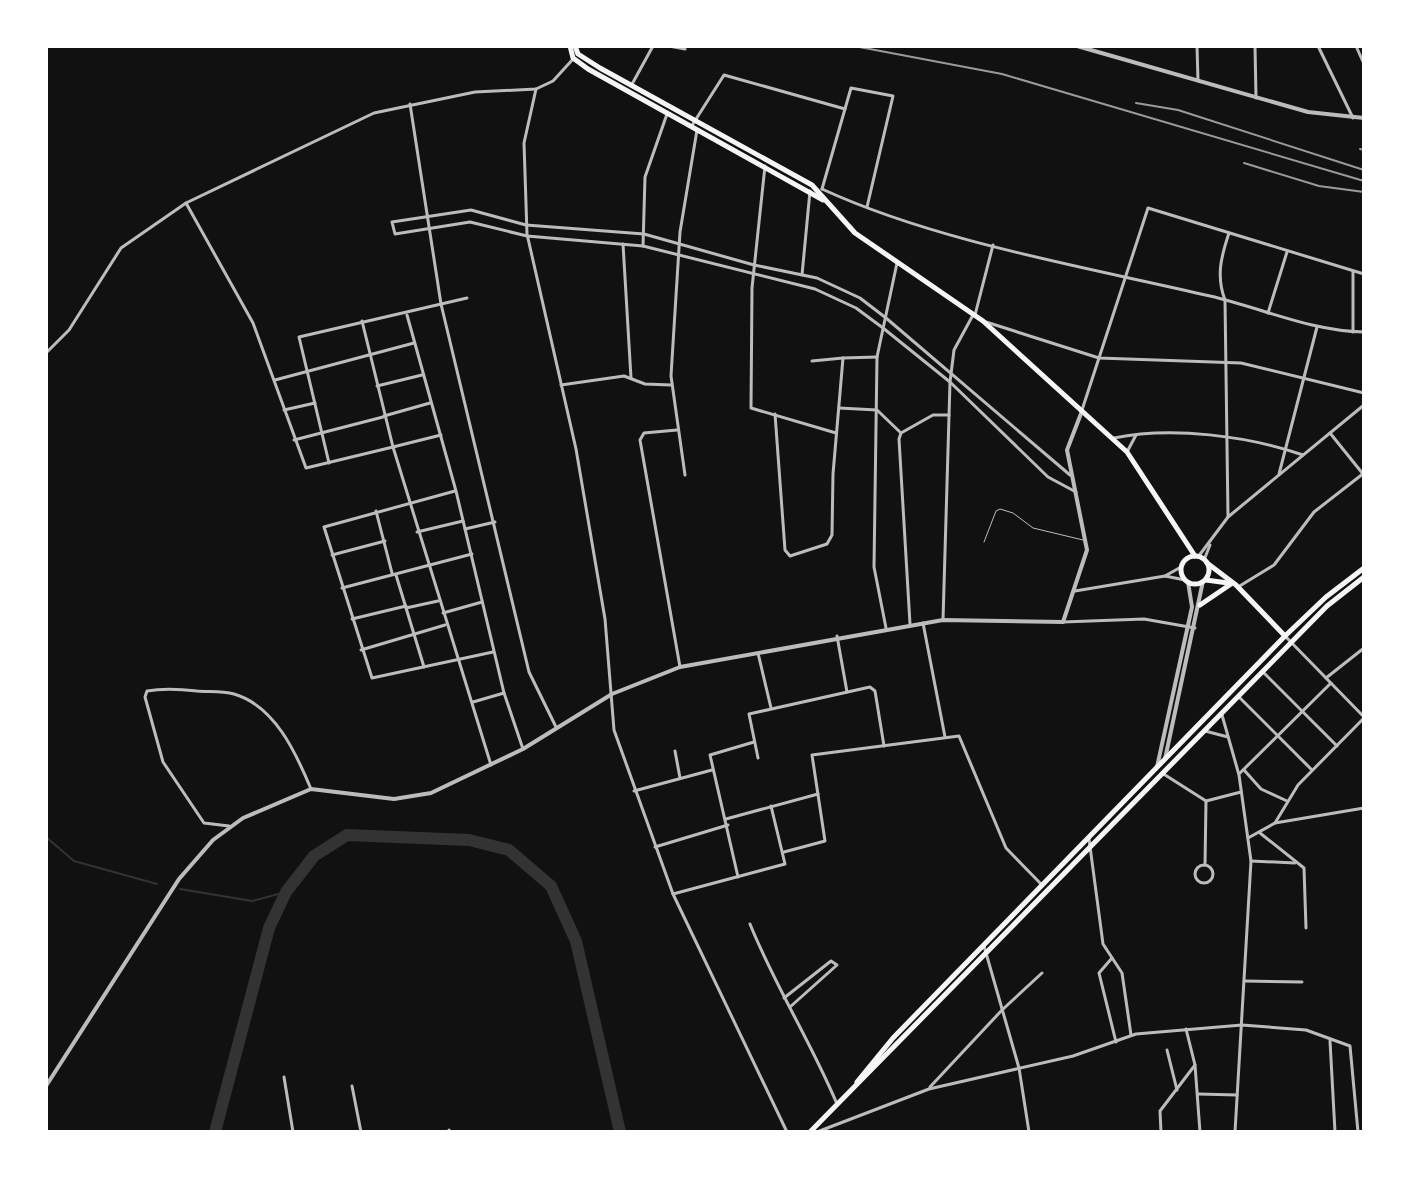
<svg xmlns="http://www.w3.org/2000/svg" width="1410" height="1178" font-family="'PT Serif',serif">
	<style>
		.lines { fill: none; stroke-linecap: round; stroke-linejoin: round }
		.stream { stroke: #333; stroke-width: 2 }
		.river { stroke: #333; stroke-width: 12 }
		.service { stroke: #bcbcbc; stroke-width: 1 }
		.minor { stroke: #bcbcbc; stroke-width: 3 }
		.tertiary { stroke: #bcbcbc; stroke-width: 4 }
		.primary { stroke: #f5f5f5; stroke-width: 5 }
		.rail { stroke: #9a9a9a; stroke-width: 2 }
	</style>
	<rect width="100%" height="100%" fill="#111"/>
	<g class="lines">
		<g class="stream">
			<polyline points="46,837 74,861 157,884"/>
			<polyline points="180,889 252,901 286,892"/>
		</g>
		<polyline class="river" points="215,1132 269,928 286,892 314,856 347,835 469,840 509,850 551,886 576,941 620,1132"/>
		<polyline class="service" points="984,542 996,511 1000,509 1013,513 1033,528 1083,540"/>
		<g class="minor">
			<polyline points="669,46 685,49"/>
			<polyline points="1197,46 1198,81"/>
			<polyline points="1255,46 1256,98"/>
			<polyline points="1318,46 1353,118"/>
			<polyline points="1356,46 1364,64"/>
			<polyline points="631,86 653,46"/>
			<polyline points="536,89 524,143 527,234 576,449 605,619 614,730 673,894 787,1132"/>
			<polyline points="410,104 441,304 529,672 556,727"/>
			<polyline points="691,127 724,75 845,109"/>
			<polyline points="765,166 752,288 751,408 836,433"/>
			<path d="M822,189C937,242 1086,267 1210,296C1262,308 1310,331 1364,332"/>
			<polyline points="822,189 851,88 893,96 867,207"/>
			<polyline points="186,203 253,323 306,468 393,447 362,321"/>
			<polyline points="623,244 631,378"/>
			<polyline points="643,246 645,177 667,114"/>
			<polyline points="1353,271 1353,332"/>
			<polyline points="802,275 810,191"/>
			<polyline points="1268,313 1287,252"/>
			<polyline points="407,315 456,491 504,693 523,749"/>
			<polyline points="975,315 993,245"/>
			<polyline points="986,322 1099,358 1241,363 1364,393"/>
			<polyline points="46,353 69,330 121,248 186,203 374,113 475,92 536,89 553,81 574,58"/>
			<polyline points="812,361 843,358"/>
			<polyline points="275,380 414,343"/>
			<polyline points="561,385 624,376 645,384 671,385"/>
			<polyline points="377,386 422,375"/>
			<polyline points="839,408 877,410 901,433"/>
			<polyline points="284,410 315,403"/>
			<polyline points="1082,410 1148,208 1364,274"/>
			<polyline points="775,414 785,550 790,556 827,544 832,535 833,474 843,358 877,357"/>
			<polyline points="384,416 430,403"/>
			<polyline points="677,430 644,433 640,440 680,667"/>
			<polyline points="1330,433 1363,474"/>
			<polyline points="441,435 393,447 491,765"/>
			<path d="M1114,438C1172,426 1248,436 1303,455"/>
			<polyline points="294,440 383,417"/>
			<polyline points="1127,452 1136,435"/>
			<polyline points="329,463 299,337 467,298"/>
			<polyline points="1279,474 1317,327"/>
			<polyline points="685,475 671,376 680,232 697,130"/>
			<polyline points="1070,475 886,318 860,298 817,278 754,265 644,234 526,225 471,210 392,222 395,234 470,222 527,236 643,246 815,289 856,308 883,328 950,382 1048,477 1076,492"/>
			<polyline points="455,491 324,527 372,678 493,652"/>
			<polyline points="376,511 392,573"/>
			<path d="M1228,517L1225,300C1216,276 1221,257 1229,233"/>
			<polyline points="465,529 495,522"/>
			<polyline points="417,532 463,521"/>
			<polyline points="332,555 385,541"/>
			<polyline points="1198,557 1228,517 1364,405"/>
			<polyline points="1204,560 1210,545"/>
			<polyline points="396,575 424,667"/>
			<polyline points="1165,576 1181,567"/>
			<polyline points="1238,587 1274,565 1314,512 1364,473"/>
			<polyline points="342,588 472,554"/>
			<polyline points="1075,591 1165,576 1185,580"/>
			<polyline points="406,608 438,601"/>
			<polyline points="443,613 482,602"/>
			<polyline points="352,619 406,606"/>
			<polyline points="943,620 950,382 954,350 973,315"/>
			<polyline points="1063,622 1144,619 1195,628"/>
			<polyline points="923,623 945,737"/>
			<polyline points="910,624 899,439 901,433 933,415 949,415"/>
			<polyline points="886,628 874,567 877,357 897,263"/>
			<polyline points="837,636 847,692"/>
			<polyline points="1286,637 1364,717"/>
			<polyline points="361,650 445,625"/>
			<polyline points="758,653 771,708"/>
			<polyline points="1263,672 1337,746"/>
			<polyline points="1326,678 1364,648"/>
			<polyline points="1239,697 1311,769"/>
			<polyline points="473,702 504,693"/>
			<polyline points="1222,715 1239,775 1251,861 1235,1132"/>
			<polyline points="1205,731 1228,737"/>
			<polyline points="675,751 680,778"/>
			<polyline points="758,758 749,714 870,687 875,691 884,746"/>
			<polyline points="1244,770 1261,789 1287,801"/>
			<polyline points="1162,773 1206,801 1241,792"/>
			<polyline points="1240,773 1331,683"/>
			<polyline points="634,791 712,770"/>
			<polyline points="726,819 818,794"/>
			<polyline points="1275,823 1364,808"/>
			<path d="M229,826L204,823L163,762L145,697L147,691C164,688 179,689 197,691C209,692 222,691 234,694C275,706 296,753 311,789"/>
			<polyline points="1260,833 1304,868 1306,928"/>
			<polyline points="1248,838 1275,823 1298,785 1364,718"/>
			<polyline points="1089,839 1103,944 1122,973 1131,1035"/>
			<polyline points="655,847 728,825"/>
			<polyline points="784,852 825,841 812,755 959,736 1006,848 1041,884"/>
			<polyline points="1251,861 1295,863"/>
			<polyline points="1205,865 1206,801"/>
			<circle cx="1204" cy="874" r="9"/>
			<polyline points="738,877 710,755 754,742"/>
			<polyline points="673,894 785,864 771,806"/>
			<path d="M750,924C775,986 811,1042 837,1104"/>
			<polyline points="984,946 1019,1068 1029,1132"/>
			<polyline points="1112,958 1099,973 1116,1042"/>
			<polyline points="1245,981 1302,982"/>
			<polyline points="784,998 831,961 837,965 790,1007"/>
			<polyline points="1186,1029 1195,1065 1200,1132"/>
			<polyline points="1330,1041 1335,1132"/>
			<polyline points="1167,1050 1177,1090"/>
			<polyline points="284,1077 293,1132"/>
			<polyline points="352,1086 361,1132"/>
			<polyline points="930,1087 1002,1010 1042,973"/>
			<polyline points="1198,1094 1237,1095"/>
			<polyline points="449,1130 450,1132"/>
			<polyline points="817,1132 929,1089 1073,1056 1136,1034 1242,1025 1306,1030 1350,1046 1358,1132"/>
			<polyline points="1161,1132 1160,1111 1195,1065"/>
		</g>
		<g class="tertiary">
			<polyline points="1077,46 1308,112 1364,118"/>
			<polyline points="1165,759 1203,581"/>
			<polyline points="1157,767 1192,607 1188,582"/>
			<polyline points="46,1086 179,879 213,840 243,818 311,789 394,799 431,793 523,749 612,694 680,667 943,620 1063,622 1087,550 1067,450 1082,411"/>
		</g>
		<g class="primary">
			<polyline points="570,46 573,58 588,69 823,200"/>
			<polyline points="575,46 578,54 600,68 812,185 855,233 983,321 1127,452 1195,556"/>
			<circle cx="1195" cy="570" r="14"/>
			<polyline points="1207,563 1236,585 1285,636"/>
			<polyline points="1206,580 1228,583"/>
			<polyline points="1200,605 1231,584"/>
			<polyline points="857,1082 893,1038 1285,636 1326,597 1364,568"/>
			<polyline points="810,1132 1327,606 1364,577"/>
		</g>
		<g class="rail">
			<polyline points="854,46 1002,74 1364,181"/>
			<polyline points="1136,103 1178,110 1364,170"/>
			<polyline points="1360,149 1364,150"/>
			<polyline points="1244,163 1319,186 1364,192"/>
		</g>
	</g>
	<rect width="1410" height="1178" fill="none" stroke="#ffffff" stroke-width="96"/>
</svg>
